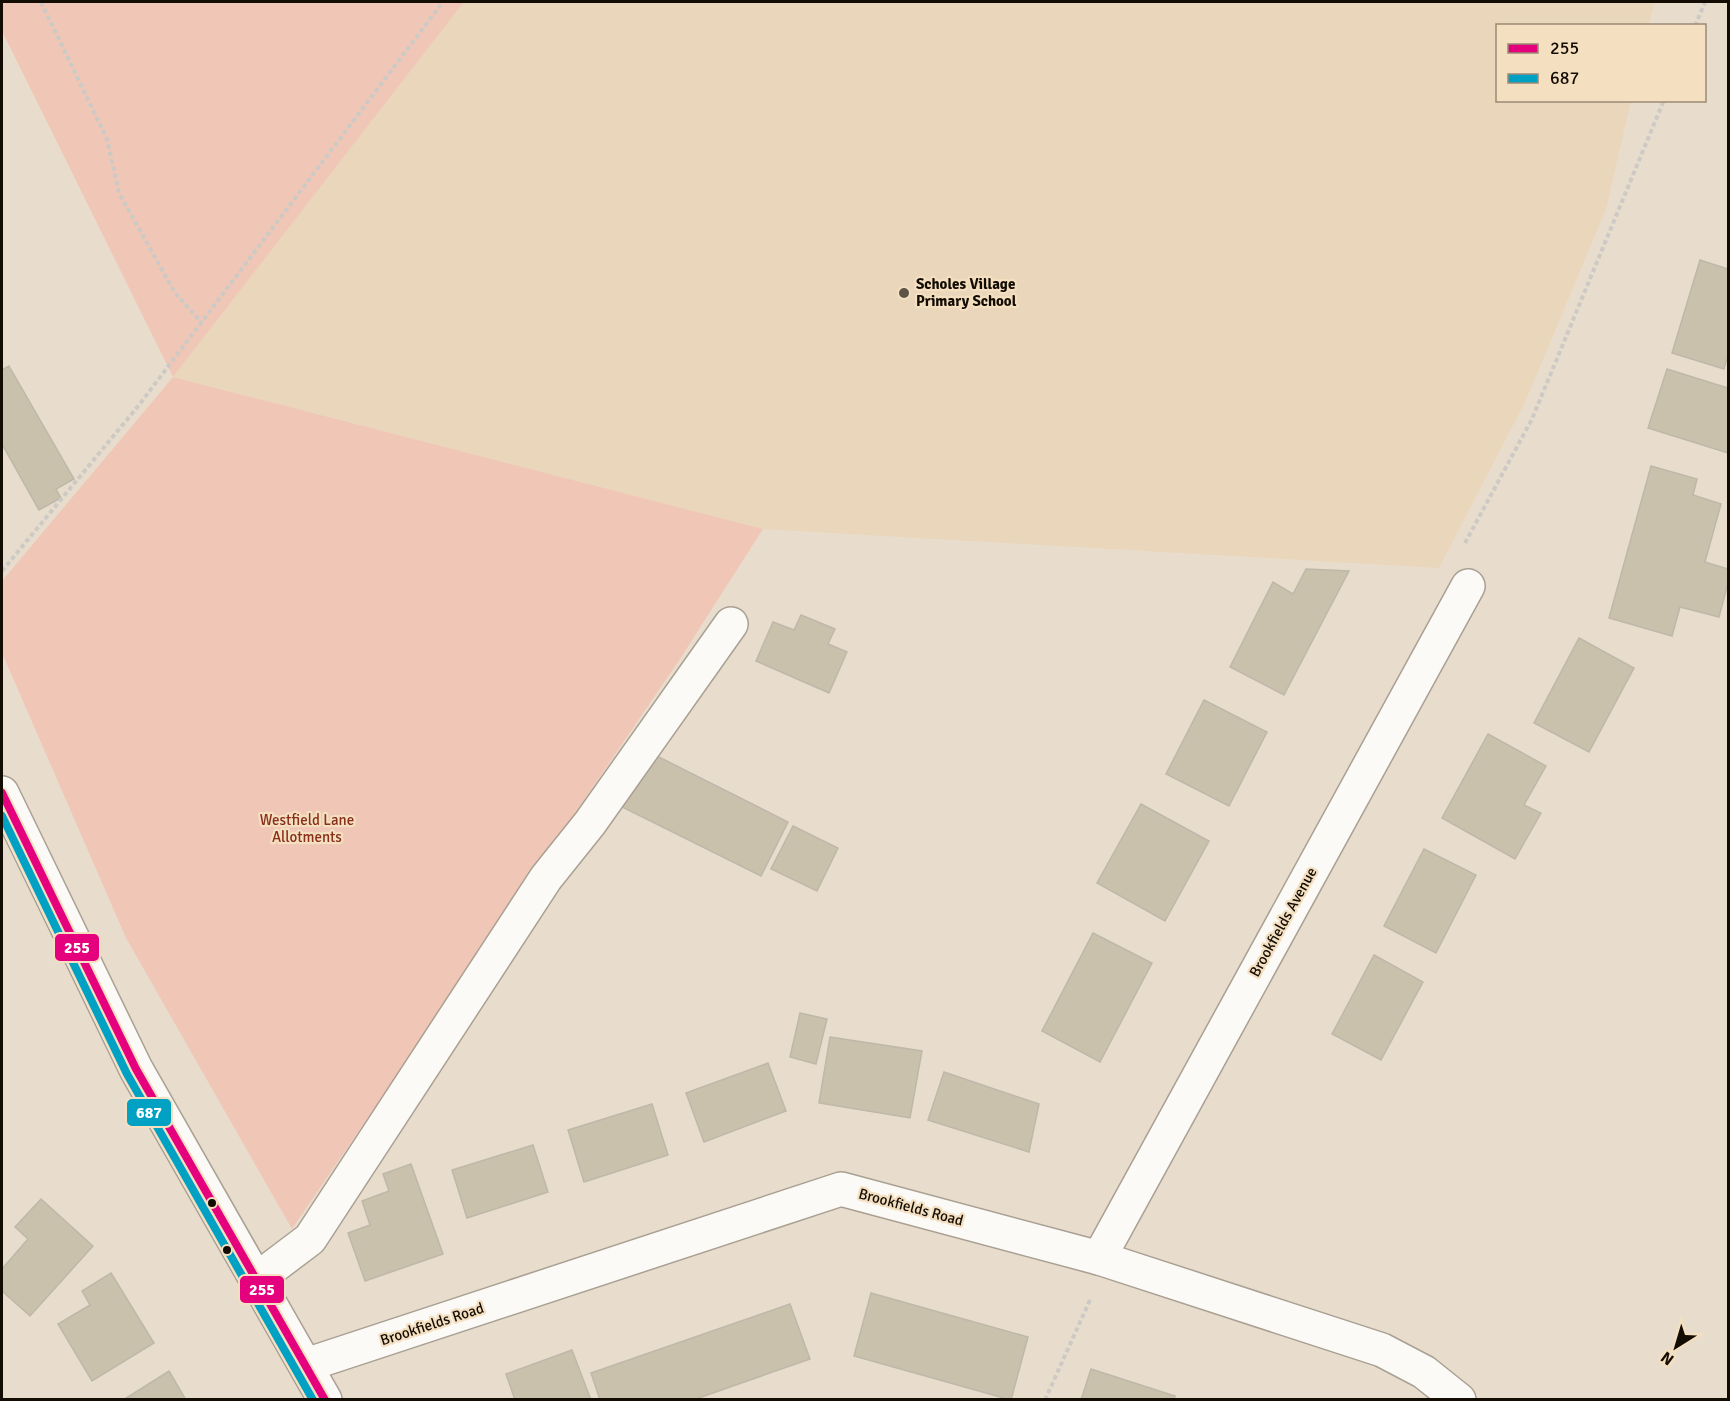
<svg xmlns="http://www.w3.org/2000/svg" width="1730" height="1401" font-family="Signika,sans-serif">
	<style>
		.built { fill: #ead6ba }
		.green { fill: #f0c7b6 }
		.building { fill: #c9c1ab; stroke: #beb8aa; stroke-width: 1.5 }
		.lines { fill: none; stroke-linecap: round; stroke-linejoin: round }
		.minor-casing { stroke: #a9a093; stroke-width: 36 }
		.major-casing { stroke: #a9a093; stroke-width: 36 }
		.path { stroke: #cdc9c4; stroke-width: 4; stroke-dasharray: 4.5 3; stroke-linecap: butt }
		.minor { stroke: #fcfaf7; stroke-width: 33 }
		.major { stroke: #fcfaf7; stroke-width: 33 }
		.bus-1-casing { stroke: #f4dfc0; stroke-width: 12 }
		.bus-2-casing { stroke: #f4dfc0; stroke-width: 12 }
		.bus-1 { stroke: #e5007d; stroke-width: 8 }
		.bus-2 { stroke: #01a1c4; stroke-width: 8 }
		.poi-dot { fill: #5e5549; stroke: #f4dfc0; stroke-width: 2 }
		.bus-dot { fill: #130c03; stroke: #f4dfc0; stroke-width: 2 }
		.labels { text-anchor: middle; stroke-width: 4.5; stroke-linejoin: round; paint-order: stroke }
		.poi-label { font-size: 15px; font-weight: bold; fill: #130c03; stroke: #f4dfc0; text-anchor: start }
		.park-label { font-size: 15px; fill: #882e19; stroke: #f4dfc0 }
		.street-label { font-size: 15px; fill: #130c03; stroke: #f4dfc0 }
		.line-badge { stroke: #f4dfc0; stroke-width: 2 }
		.badge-label { font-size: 16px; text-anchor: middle; font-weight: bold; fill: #fff }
	</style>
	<rect width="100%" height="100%" fill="#e8ddcc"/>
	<polygon class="built" points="464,2 1654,2 1649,25 1498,26 1498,100 1631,101 1606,209 1526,400 1439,568 763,529 173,377"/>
	<polygon class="green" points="2,2 464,2 173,377 763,529 680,659 292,1229 126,938 2,653 2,581 173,377 2,31"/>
	<g class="building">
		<polygon points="1700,260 1728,269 1728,355 1724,369 1672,353"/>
		<polygon points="9,366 74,479 56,489 61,498 39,510 2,444 2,370"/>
		<polygon points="1667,369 1728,388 1728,453 1648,428"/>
		<polygon points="1651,466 1697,479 1693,495 1721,504 1705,562 1728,569 1728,583 1719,617 1680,607 1672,636 1609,618"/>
		<polygon points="1306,569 1349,571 1284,695 1230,667 1273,582 1293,594"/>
		<polygon points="801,615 835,629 828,644 847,652 829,693 756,661 773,622 794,630"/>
		<polygon points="1579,638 1634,668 1589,752 1534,723"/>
		<polygon points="1204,700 1267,732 1229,806 1166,774"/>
		<polygon points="1488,734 1546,766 1524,805 1541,813 1515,859 1442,818"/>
		<polygon points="647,751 788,822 761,876 620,806"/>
		<polygon points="1141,804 1209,841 1165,921 1097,883"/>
		<polygon points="793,826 838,848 817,891 771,869"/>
		<polygon points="1424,849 1476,875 1436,953 1384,926"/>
		<polygon points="1093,933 1152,963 1100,1062 1042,1031"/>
		<polygon points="1374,955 1423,982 1381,1060 1332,1034"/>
		<polygon points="800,1013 827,1019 816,1064 790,1057"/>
		<polygon points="830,1037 922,1051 910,1118 819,1103"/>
		<polygon points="768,1063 786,1111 704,1142 686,1093"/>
		<polygon points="944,1072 1039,1104 1029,1152 928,1120"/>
		<polygon points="652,1104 668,1155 584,1182 568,1130"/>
		<polygon points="533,1145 548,1192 467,1218 452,1170"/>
		<polygon points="411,1164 443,1254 365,1281 348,1233 370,1225 362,1201 389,1191 383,1174"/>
		<polygon points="41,1199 93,1246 30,1316 2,1291 2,1269 28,1239 15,1227"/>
		<polygon points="111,1273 154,1343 92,1381 58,1324 90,1305 82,1291"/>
		<polygon points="871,1293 1028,1337 1011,1400 854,1356"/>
		<polygon points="790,1304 810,1359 693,1400 600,1400 591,1373"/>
		<polygon points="572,1350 591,1400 515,1400 506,1374"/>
		<polygon points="1091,1369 1175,1396 1174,1400 1081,1400"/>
		<polygon points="169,1371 186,1400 123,1400"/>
	</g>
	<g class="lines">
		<g class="minor-casing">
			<g id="minor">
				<polyline points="1099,1258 1468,586"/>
				<polyline points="257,1279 310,1239 546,878 590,823 731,624"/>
				<polyline points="306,1365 841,1189 1099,1258 1382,1350 1424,1372 1459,1400"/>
			</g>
		</g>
		<g class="major-casing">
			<polyline id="major" points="2,793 136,1069 325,1400"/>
		</g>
		<g class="path">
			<polyline points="41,2 107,139 119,193 175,293 202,323"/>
			<polyline points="1695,26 1705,2"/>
			<polyline points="1465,543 1532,419 1664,100"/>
			<polyline points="2,571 139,405 443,2"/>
			<polyline points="1045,1400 1090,1300"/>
		</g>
		<use href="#minor" class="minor"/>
		<use href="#major" class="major"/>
		<g class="bus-1-casing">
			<polyline id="bus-1" points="2,793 136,1069 325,1400"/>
		</g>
		<g class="bus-2-casing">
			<polyline id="bus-2" points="2,816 127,1074 313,1400"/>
		</g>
		<use href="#bus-1" class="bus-1"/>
		<use href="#bus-2" class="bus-2"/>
	</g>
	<circle class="poi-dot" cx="904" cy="293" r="6"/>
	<g class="bus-dot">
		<circle cx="212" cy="1203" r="5"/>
		<circle cx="227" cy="1250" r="5"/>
	</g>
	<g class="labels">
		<g class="poi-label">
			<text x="916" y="289">Scholes Village<tspan x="916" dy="17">Primary School</tspan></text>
		</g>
		<g class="park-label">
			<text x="307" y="825">Westfield Lane<tspan x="307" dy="17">Allotments</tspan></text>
		</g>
		<g class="street-label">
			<text transform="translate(1283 922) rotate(-61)" y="5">Brookfields Avenue</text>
			<text transform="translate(911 1207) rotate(15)" y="5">Brookfields Road</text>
			<text transform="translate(432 1324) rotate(-18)" y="5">Brookfields Road</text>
		</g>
	</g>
	<g class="line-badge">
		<rect x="54" y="933" width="46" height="29" rx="6" fill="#e5007d"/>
		<rect x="126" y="1098" width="46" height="29" rx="6" fill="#01a1c4"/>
		<rect x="239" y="1275" width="46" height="29" rx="6" fill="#e5007d"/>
	</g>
	<g class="badge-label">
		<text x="77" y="953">255</text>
		<text x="149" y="1118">687</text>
		<text x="262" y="1295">255</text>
	</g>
	<rect width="1730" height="1401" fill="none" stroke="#130c03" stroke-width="6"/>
	<rect x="1496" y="24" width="210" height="78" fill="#f4dfc0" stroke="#9a8b74" stroke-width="1.5"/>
	<rect x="1508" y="44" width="30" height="9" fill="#e5007d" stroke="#9a8b74" stroke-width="1.5"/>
	<text x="1550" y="54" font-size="18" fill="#130c03">255</text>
	<rect x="1508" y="74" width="30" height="9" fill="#01a1c4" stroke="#9a8b74" stroke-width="1.5"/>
	<text x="1550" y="84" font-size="18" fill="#130c03">687</text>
	<g transform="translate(1676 1347) rotate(217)" stroke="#f4dfc0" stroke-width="4.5" paint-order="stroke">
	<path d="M0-4.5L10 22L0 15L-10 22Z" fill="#130c03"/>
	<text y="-9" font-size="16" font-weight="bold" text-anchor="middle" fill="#130c03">N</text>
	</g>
</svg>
